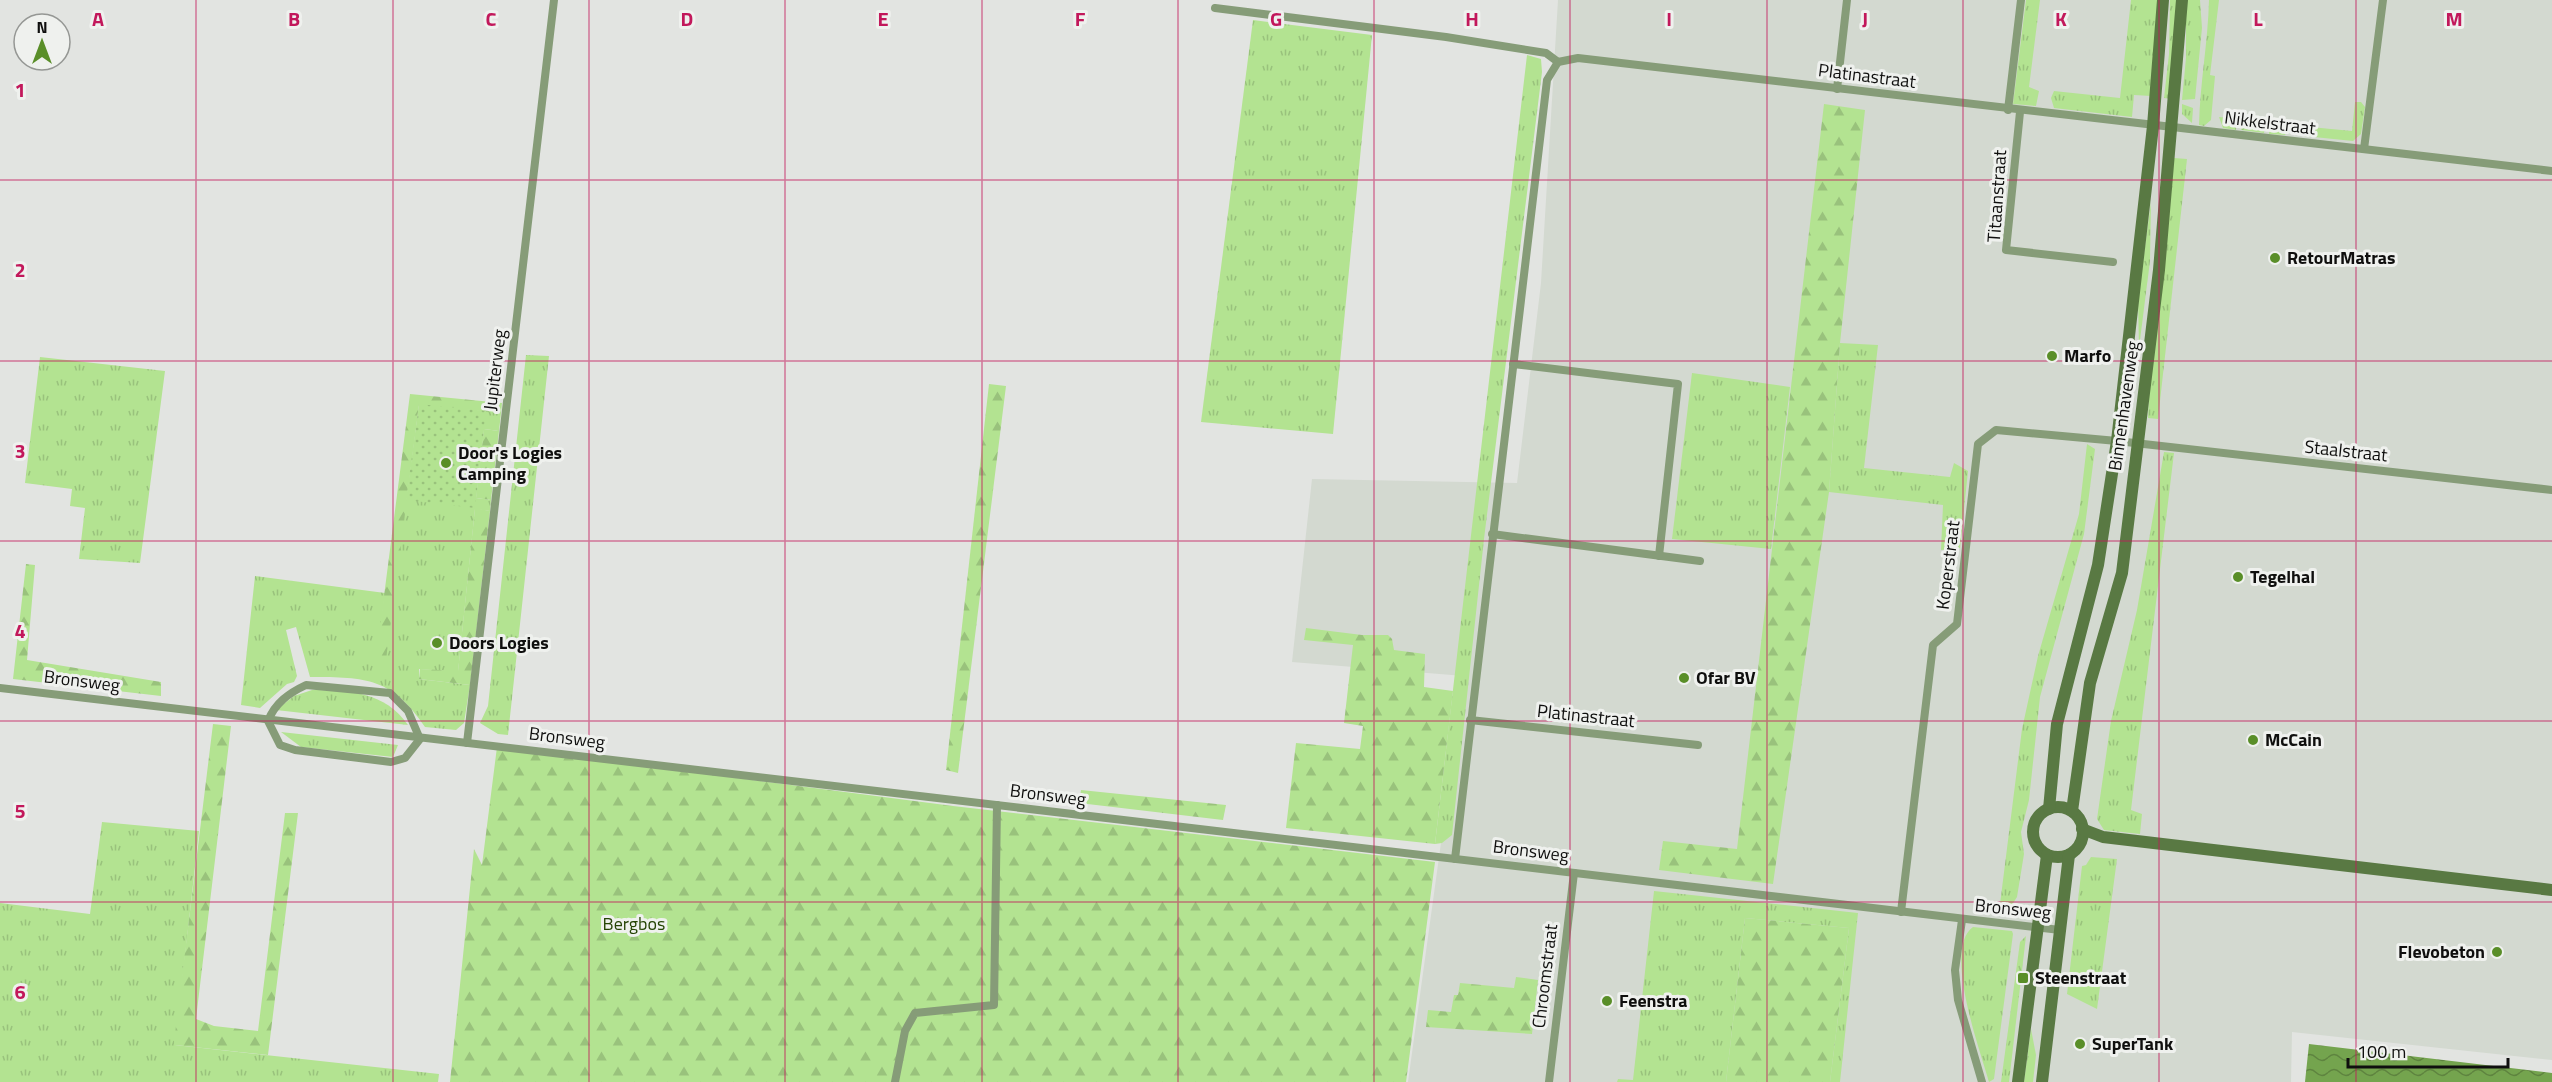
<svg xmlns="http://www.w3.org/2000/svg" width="2552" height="1082" font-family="'Titillium Web',sans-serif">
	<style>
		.built { fill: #d3d9d0 }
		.grass { fill: url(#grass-tufts) }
		.forest { fill: url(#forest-firs) }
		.park { fill: url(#park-dots) }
		.water { fill: url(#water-waves) }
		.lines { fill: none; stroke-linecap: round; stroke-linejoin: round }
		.street { stroke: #869c78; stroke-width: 8 }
		.secondary { stroke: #597943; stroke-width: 12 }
		.grid { fill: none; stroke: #c2185b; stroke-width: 1.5; stroke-opacity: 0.55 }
		.poi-dot { fill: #598e28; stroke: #eff1ee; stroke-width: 2 }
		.labels { text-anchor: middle; stroke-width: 6; stroke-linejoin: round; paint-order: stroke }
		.street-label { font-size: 18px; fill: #0f0f0e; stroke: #eff1ee }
		.poi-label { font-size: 18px; font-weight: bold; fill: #0f0f0e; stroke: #eff1ee; text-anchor: start }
		.park-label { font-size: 18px; fill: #254404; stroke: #eff1ee }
		.grid-label { font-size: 20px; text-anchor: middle; font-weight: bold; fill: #c2185b; stroke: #eff1ee; stroke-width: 6; stroke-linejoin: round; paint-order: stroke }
	</style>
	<defs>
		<pattern id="grass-tufts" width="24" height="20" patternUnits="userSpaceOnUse" patternTransform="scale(1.5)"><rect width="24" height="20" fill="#b3e391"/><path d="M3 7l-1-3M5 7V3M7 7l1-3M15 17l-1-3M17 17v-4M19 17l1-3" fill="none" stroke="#99c27c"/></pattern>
		<pattern id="forest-firs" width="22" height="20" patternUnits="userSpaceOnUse" patternTransform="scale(1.5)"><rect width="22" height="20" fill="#b3e391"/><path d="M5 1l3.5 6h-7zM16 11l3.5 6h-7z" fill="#99c27c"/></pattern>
		<pattern id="park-dots" width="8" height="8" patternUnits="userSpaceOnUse" patternTransform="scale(1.5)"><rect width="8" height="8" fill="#b3e391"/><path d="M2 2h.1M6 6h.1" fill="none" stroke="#99c27c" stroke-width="1.8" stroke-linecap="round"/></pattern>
		<pattern id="water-waves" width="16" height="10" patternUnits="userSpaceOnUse" patternTransform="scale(1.5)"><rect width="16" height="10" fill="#74a44e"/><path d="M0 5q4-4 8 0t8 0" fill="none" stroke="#5e843f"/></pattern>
	</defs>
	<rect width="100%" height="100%" fill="#e2e4e1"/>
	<polygon class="built" points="1558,0 2552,0 2552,1060 2292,1032 2291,1082 1408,1082 1464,676 1292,662 1312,479 1517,483 1541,283"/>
	<g class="grass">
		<polygon points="2026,0 2040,0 2029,87 2039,91 2036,106 2013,104"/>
		<polygon points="2131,0 2159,0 2151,96 2134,95 2132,117 2054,108 2051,98 2054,91 2120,98"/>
		<polygon points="2170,0 2179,0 2171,99 2164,98 2169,54"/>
		<polygon points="2186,0 2200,0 2202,28 2195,99 2182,100 2186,58"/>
		<path d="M2209,0H2219L2210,75L2215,76L2211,120L2204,126L2199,125C2200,83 2208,42 2209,0Z"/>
		<polygon points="1253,20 1372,35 1333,434 1201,422"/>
		<polygon points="1527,55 1541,59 1542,72 1484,539 1452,835 1442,843 1435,844"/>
		<polygon points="2355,102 2361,102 2365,107 2361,134 2353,141 2304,136 2300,126 2352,131"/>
		<polygon points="2182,104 2193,108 2192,123 2182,114"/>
		<polygon points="2219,117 2237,119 2236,130 2223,128"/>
		<polygon points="2247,120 2265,122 2264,133 2241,130 2242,124"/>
		<polygon points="2270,123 2291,125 2285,135 2269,134"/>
		<polygon points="2174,158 2187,159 2158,419 2148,418 2149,395"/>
		<polygon points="2151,202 2150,261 2139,348 2138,299"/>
		<polygon points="1840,343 1878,345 1864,468 1950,477 1954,463 1968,471 1960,548 1941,550 1943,505 1829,492"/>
		<polygon points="526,355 549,356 508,735 498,734 480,723 488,706"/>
		<polygon points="40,357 165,371 140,563 79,559 85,508 70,506 72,489 25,483"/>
		<polygon points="1692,373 1790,387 1771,549 1672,539"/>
		<path d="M486,411L501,413L499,431L484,429L476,498L491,500L490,511L475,509L458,672L419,669V679L470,685L464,723L456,730L425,727C392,678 367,677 310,677L296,627L286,630L297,676L294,682L287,684L260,708L241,705L255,576L385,593L376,666H381L406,500Z"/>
		<polygon points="2087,444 2095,449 2084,534 2040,697 2029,800 2021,832 2024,854 2017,897 2008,911 1999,912 2022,729 2038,656 2079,514"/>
		<polygon points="2164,452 2174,453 2131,810 2142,814 2140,834 2104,830 2097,819 2111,721 2137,610"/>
		<path d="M312,690C350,690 385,692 408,725L276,710L294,696Z"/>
		<polygon points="281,732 398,745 393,757 301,747"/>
		<polygon points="102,822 199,831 175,1045 439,1074 438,1082 0,1082 0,903 90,914"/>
		<polygon points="2091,857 2117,859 2097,1009 2067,994 2082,866 2086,865"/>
		<polygon points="1654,891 1858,913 1840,1082 1830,1082 1849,928 1745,918 1726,1082 1617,1082 1618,1079 1633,1080"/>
		<path d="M1973,927L2012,931L2013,934L1994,1079L1989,1082C1981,1052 1942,949 1973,927Z"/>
		<polygon points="2026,936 2009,1082 2001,1082 2020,942"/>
		<polygon points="2031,1029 2036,1055 2033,1082 2024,1082"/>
	</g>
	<g class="forest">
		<polygon points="1824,104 1865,110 1840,343 1829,492 1773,884 1659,870 1663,841 1737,849"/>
		<polygon points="989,384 1006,386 958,773 946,770"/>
		<polygon points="410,394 502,403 501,413 419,405 385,667 375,666"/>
		<polygon points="484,429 499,431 491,500 476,498"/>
		<polygon points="475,508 490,511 470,685 419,679 420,669 458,671"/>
		<polygon points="26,564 35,565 27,660 161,682 161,696 13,679"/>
		<polygon points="1306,628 1362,635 1388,635 1392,639 1394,650 1425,654 1424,687 1453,691 1435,844 1286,828 1296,743 1360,749 1363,726 1344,723 1353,645 1304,640"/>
		<polygon points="213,724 231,726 196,1019 214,1026 258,1031 285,813 298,813 268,1055 175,1045 174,1042"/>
		<polygon points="497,747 953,806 1435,862 1406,1082 450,1082 474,849 482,865"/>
		<polygon points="1081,790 1226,805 1223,820 1079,803"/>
		<polygon points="1745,918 1849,928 1830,1082 1726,1082"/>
		<polygon points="1516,977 1538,980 1532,1034 1426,1027 1428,1010 1451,1012 1454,995 1458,995 1460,983 1514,988"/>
	</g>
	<polygon class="park" points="419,404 486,411 475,508 406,500"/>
	<polygon class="water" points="2309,1044 2552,1073 2552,1082 2305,1082"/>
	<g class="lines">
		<g class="street">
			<polyline points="1215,8 1446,37 1546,53 1558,62"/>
			<polyline points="1837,89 1847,0"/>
			<polyline points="2008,110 2021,0"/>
			<polyline points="2020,112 2006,250 2113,262"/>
			<polyline points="2364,149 2383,0"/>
			<polyline points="1513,364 1678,384 1659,556"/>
			<polyline points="1492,534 1700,561"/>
			<path d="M306,685L390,693L408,711L420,739L405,758L391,762L295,750L280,745L268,721C275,703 289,693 306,685Z"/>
			<polyline points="0,688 2060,930"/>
			<polyline points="1470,720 1698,745"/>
			<polyline points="467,743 554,0"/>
			<polyline points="1455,859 1547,80 1558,62 1578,58 2552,171"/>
			<polyline points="1901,912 1933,645 1957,624 1978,444 1996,430 2117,441 2552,490"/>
			<polyline points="1962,920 1955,970 1958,1000 1982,1082"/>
			<polyline points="895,1082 905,1031 915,1013 994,1005 997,805"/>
			<polyline points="1549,1082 1574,873"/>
		</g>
		<g class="secondary">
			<circle cx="2058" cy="832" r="25"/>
			<polyline points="2049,809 2057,724 2098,565 2117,441 2153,126 2163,0"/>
			<polyline points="2072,811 2090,683 2122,573 2159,270 2182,0"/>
			<polyline points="2082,829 2103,837 2552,890"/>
			<polyline points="2018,1082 2047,855"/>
			<polyline points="2042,1082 2069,855"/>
		</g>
	</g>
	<path class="grid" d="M196,0V1082M393,0V1082M589,0V1082M785,0V1082M982,0V1082M1178,0V1082M1374,0V1082M1570,0V1082M1767,0V1082M1963,0V1082M2159,0V1082M2356,0V1082M0,180H2552M0,361H2552M0,541H2552M0,721H2552M0,902H2552"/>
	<g class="poi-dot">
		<circle cx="2275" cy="258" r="6"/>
		<circle cx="2052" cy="356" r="6"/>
		<circle cx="446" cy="463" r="6"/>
		<circle cx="2238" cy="577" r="6"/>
		<circle cx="437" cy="643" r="6"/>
		<circle cx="1684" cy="678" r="6"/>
		<circle cx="2253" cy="740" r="6"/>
		<circle cx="2497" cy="952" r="6"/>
		<rect x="2017" y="972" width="12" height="12" rx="3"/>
		<circle cx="1607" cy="1001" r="6"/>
		<circle cx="2080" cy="1044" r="6"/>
	</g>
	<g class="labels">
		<g class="street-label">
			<text transform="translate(1867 76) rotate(7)" y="6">Platinastraat</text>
			<text transform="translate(2270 123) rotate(7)" y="6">Nikkelstraat</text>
			<text transform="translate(1997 196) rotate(-86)" y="6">Titaanstraat</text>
			<text transform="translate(495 370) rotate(-83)" y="6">Jupiterweg</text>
			<text transform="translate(2124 406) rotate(-82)" y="6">Binnenhavenweg</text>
			<text transform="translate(2346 451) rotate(6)" y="6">Staalstraat</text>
			<text transform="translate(1948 565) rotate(-83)" y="6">Koperstraat</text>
			<text transform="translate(82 681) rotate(7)" y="6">Bronsweg</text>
			<text transform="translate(1586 716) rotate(6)" y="6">Platinastraat</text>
			<text transform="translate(567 738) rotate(7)" y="6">Bronsweg</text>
			<text transform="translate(1048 795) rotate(7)" y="6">Bronsweg</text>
			<text transform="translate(1531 851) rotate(7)" y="6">Bronsweg</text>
			<text transform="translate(2013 909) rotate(6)" y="6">Bronsweg</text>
			<text transform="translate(1545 976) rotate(-83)" y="6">Chroomstraat</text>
		</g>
		<g class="poi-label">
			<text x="2287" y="264">RetourMatras</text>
			<text x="2064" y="362">Marfo</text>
			<text x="458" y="459">Door's Logies<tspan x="458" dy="21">Camping</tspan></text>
			<text x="2250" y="583">Tegelhal</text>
			<text x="449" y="649">Doors Logies</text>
			<text x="1696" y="684">Ofar BV</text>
			<text x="2265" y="746">McCain</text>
			<text x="2485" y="958" text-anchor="end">Flevobeton</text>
			<text x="2035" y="984">Steenstraat</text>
			<text x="1619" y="1007">Feenstra</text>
			<text x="2092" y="1050">SuperTank</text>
		</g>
		<g class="park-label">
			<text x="634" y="930">Bergbos</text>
		</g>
	</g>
	<g class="grid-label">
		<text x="98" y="26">A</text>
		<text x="294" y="26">B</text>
		<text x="491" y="26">C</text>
		<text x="687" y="26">D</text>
		<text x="883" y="26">E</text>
		<text x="1080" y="26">F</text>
		<text x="1276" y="26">G</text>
		<text x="1472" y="26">H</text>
		<text x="1669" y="26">I</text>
		<text x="1865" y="26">J</text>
		<text x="2061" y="26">K</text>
		<text x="2258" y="26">L</text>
		<text x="2454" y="26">M</text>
		<text x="20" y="97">1</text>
		<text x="20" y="277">2</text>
		<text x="20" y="458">3</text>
		<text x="20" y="638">4</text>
		<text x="20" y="818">5</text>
		<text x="20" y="999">6</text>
	</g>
	<g transform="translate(42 42)"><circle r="28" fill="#eff1ee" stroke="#959794" stroke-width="1.5"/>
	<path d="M0-4.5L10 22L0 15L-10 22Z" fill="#598e28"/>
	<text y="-9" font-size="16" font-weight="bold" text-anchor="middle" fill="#0f0f0e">N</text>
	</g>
	<path d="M2348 1058v9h160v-9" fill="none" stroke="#0f0f0e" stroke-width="3"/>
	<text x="2357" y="1058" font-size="18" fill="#0f0f0e" stroke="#eff1ee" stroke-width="4.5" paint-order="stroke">100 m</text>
</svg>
